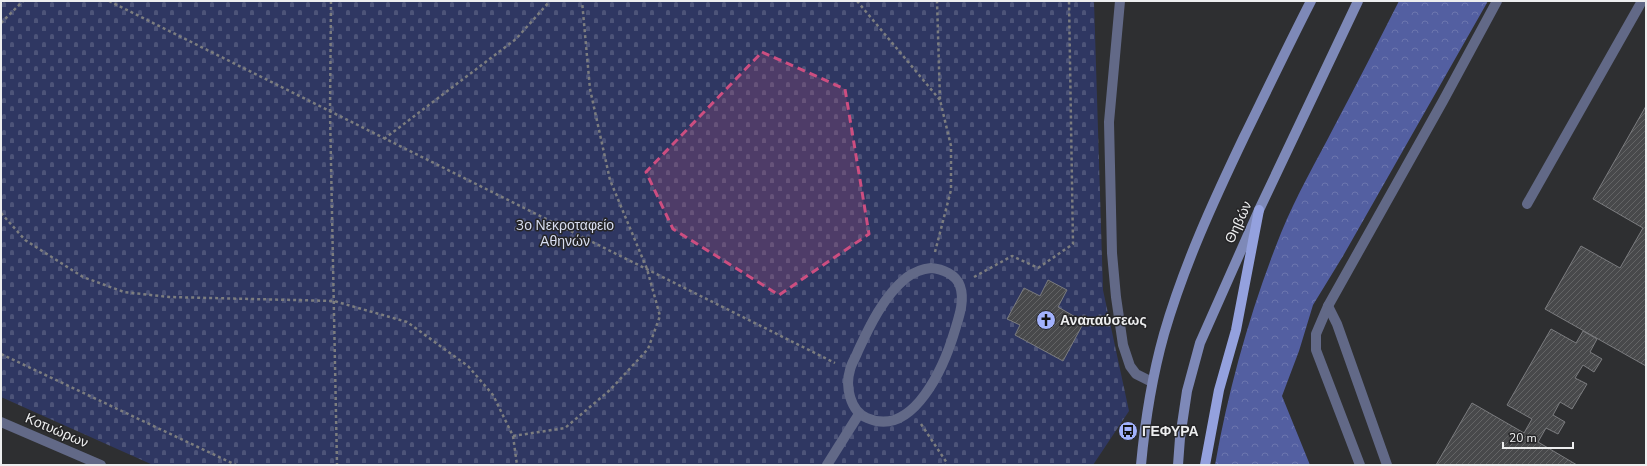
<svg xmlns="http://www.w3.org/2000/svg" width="1647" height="466" font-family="'Nunito Sans',sans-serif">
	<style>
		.forest { fill: url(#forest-crowns) }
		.cemetery { fill: url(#cemetery-stones) }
		.building { fill: url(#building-hatch); stroke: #7b7c7f }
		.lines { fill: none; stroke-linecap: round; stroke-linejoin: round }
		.path { stroke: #7c7d7f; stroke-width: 2.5; stroke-dasharray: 3 3; stroke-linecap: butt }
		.lane { stroke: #626987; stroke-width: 10 }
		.street { stroke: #626987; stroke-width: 10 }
		.secondary { stroke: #7e89b8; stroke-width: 10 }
		.primary { stroke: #94a1de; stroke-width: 10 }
		.marked { fill: #cd4e80; fill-opacity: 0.2; stroke: #cd4e80; stroke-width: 3; stroke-dasharray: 8 5; stroke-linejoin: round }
		.labels { text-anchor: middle; stroke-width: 3; stroke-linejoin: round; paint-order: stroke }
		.street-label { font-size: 14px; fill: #edeeef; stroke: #252527 }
		.park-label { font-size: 14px; fill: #d7dcef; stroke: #252527 }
		.poi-label { font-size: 14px; font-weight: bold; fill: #edeeef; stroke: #252527; text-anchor: start }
	</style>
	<defs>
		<pattern id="forest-crowns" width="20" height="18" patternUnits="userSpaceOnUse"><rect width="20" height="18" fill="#535fa1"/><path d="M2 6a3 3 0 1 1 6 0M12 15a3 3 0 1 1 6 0" fill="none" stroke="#6c76ae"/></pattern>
		<pattern id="cemetery-stones" width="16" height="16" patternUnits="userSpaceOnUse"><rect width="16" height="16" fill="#2f3762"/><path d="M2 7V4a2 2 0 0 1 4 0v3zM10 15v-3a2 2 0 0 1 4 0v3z" fill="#4d5479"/></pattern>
		<pattern id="building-hatch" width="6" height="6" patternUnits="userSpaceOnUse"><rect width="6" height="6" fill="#48494b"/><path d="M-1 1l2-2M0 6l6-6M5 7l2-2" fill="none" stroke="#636465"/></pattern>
	</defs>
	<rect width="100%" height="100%" fill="#2e2f31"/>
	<path class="forest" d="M1399,1H1488L1343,256L1313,305L1299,351L1282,396L1310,465H1215C1229,386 1251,308 1281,233C1296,196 1317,160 1335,125C1357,84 1378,42 1399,1Z"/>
	<polygon class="cemetery" points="1,1 1094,1 1103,290 1129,411 1093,465 153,465 1,397"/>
	<g class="building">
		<polygon points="1646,106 1646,366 1545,309 1581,246 1620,268 1643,228 1593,199"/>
		<polygon points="1048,280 1067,290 1058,307 1084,322 1063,361 1015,335 1020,325 1007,319 1024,288 1040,296"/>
		<polygon points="1551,329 1576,343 1583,331 1597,339 1590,352 1602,359 1594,372 1583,365 1575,378 1587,384 1572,409 1560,402 1553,415 1565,422 1558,434 1546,428 1538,442 1577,465 1436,465 1472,403 1524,433 1532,419 1507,405"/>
	</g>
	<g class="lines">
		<g class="path">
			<polyline points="109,1 835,363"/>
			<polyline points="331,1 330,112 337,465"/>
			<polyline points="857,1 940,100"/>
			<polyline points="1,23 23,1"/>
			<polyline points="384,139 516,39 550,1"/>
			<polyline points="1,213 25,240 83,277 124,292 169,297 334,301 407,322 468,366 493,395 513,436 517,465"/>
			<polyline points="935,252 951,190 951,146 940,100 937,1"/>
			<polyline points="974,277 1012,256 1038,268 1073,244 1069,1"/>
			<polyline points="1,354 236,465"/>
			<polyline points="921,424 947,463 946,465"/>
			<polyline points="513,436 565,428 610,390 648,349 660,316 647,269 610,180 590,89 582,1"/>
		</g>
		<g class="lane">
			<polyline points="1120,1 1109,122 1112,253 1116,297 1123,345 1130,366 1136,374 1152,382"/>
			<polyline points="1527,204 1642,1"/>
			<path d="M931,268C942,269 956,274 960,286C965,300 959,317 955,330C945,364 914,439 867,418C850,411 845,386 850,370C851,364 856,357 858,351C870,325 884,296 906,278C914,272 921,269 931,268Z"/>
			<polyline points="1328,306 1337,324 1387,465"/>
			<polyline points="827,465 859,414"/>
			<polyline points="1360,465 1316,350 1316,334 1328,306 1443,101 1497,1"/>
		</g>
		<polyline class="street" points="1,422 101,465"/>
		<g class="secondary">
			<path d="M1141,465C1145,421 1152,377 1164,334C1184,265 1213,202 1244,137C1266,92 1288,46 1311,1"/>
			<polyline points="1178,465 1180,438 1187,391 1200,343 1259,210 1358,1"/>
		</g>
		<polyline class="primary" points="1205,465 1219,390 1236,330 1259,210"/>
	</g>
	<path class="marked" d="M762,52L845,89L869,234L779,295L673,229L646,172Z"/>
	<defs>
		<g id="church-disc" transform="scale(1)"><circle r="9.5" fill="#a2b2fd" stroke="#252527"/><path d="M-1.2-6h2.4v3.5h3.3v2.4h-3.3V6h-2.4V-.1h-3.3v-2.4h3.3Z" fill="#111"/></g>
		<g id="bus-disc" transform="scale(1)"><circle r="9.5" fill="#a2b2fd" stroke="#252527"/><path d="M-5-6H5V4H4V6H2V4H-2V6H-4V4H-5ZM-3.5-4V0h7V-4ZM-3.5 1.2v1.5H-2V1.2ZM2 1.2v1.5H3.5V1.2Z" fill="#111"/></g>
	</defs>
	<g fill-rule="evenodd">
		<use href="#church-disc" x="1046" y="320"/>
		<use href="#bus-disc" x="1128" y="431"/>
	</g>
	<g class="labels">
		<g class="street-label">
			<text transform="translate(1238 222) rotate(-65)" y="5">Θηβών</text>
			<text transform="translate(57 430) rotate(23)" y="5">Κοτυώρων</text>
		</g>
		<g class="park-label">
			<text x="565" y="230">3ο Νεκροταφείο<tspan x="565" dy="16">Αθηνών</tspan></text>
		</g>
		<g class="poi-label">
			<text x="1060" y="325">Αναπαύσεως</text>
			<text x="1142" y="436">ΓΕΦΥΡΑ</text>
		</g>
	</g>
	<rect width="1647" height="466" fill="none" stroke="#edeeef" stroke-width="4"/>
	<path d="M1503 442v6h70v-6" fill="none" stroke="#edeeef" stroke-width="2"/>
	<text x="1509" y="442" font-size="12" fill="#edeeef" stroke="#252527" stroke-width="3" paint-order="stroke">20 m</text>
</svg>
